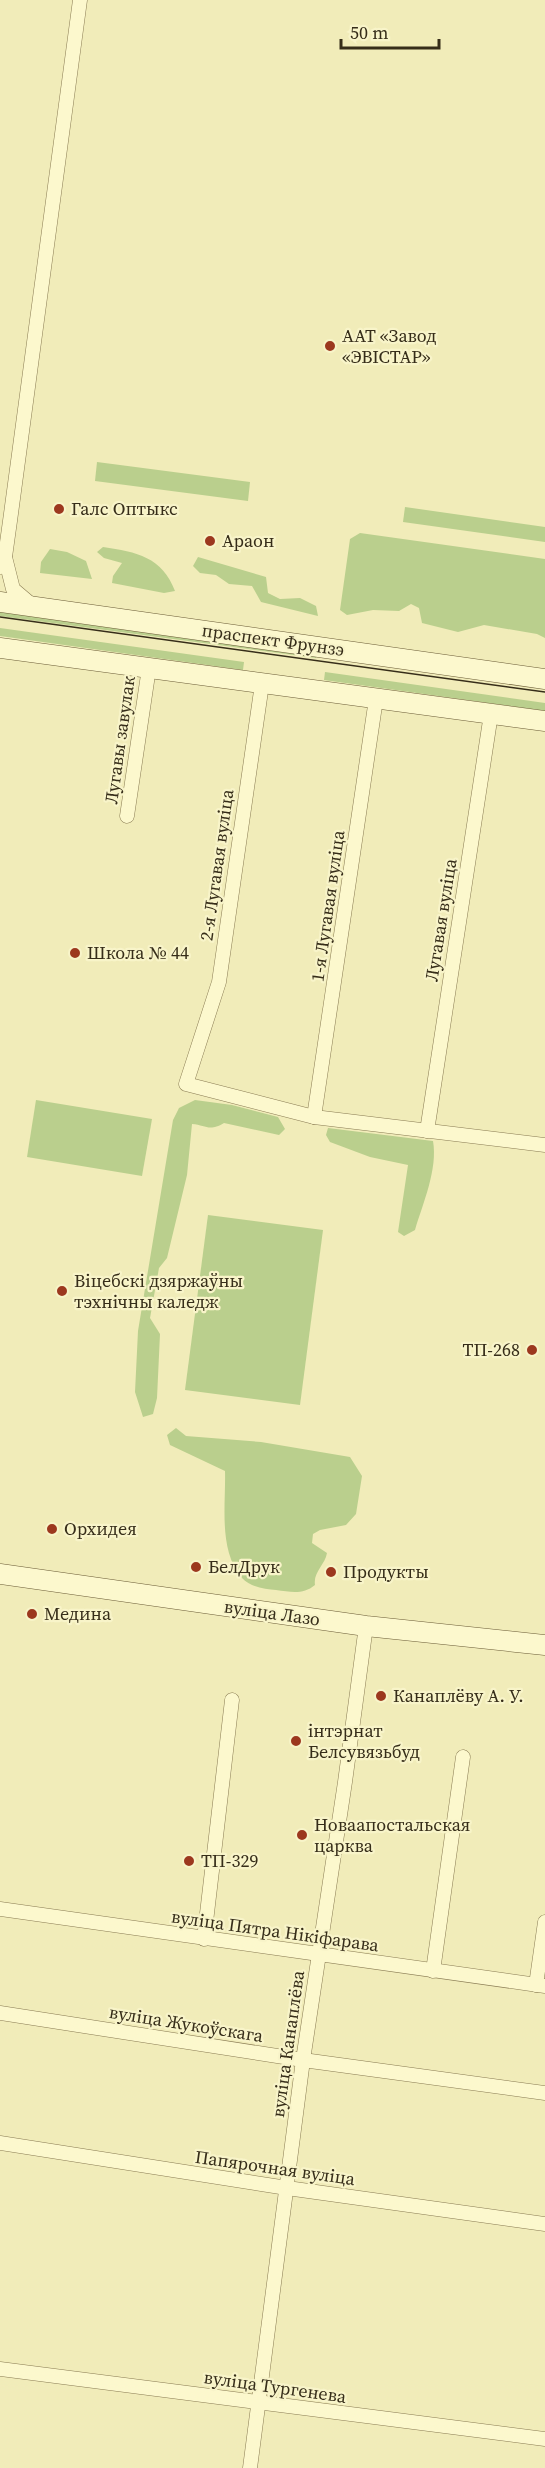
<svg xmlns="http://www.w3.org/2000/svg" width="545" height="2468" font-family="'Source Serif 4',serif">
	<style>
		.green { fill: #bacf8d }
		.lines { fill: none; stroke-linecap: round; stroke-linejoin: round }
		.street-casing { stroke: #897b53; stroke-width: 15 }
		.secondary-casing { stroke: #6a5b36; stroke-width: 21 }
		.street { stroke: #fcf8cd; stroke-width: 14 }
		.secondary { stroke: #fcf8cd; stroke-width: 20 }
		.tram { stroke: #362d19; stroke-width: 1.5 }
		.poi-dot { fill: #9c381e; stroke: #f8f4c9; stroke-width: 2 }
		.labels { text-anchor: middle; stroke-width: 4.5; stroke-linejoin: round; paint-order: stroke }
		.poi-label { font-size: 18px; fill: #362d19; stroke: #f8f4c9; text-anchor: start }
		.street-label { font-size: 18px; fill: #362d19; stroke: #f8f4c9 }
	</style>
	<rect width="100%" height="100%" fill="#f1ecb9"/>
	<g class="green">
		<polygon points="97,462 250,482 248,501 95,481"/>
		<polygon points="405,507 545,527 545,542 403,522"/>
		<polygon points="360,533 545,559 545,638 537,634 484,625 458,632 422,623 419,608 411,604 399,611 373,610 347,615 340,610 350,539"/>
		<path d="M103,547C137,552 162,557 175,591L164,593L112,583L113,576L122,563L104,558L97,552Z"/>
		<polygon points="50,549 67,552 86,561 92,579 40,573 41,562"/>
		<polygon points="198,557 266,577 268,593 280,599 300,598 316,606 318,616 261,602 252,586 229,584 216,575 200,573 193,566"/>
		<polygon points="0,609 317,652 316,658 0,616"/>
		<polygon points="0,628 244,662 243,670 0,636"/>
		<polygon points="325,672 545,703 545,711 324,680"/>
		<polygon points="36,1100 152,1119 142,1176 27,1157"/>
		<path d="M195,1100L232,1105L278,1117L285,1129L279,1135L224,1123C209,1132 206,1125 192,1124L187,1175L167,1258L159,1268L150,1318L160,1334L157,1398L153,1414L143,1417L135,1392L138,1331L173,1120L179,1108Z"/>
		<path d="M328,1128L433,1141C438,1169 423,1203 415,1230L404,1236L398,1232L408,1165L370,1157L330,1142L326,1135Z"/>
		<polygon points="208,1215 323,1230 300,1405 185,1390"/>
		<path d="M176,1428L186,1436L261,1442L350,1457L362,1476L356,1514L346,1525L320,1530L313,1534L312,1543L327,1553C325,1565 313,1572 315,1585C303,1595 291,1592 276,1590C265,1589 250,1587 242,1578C218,1550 226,1505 225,1471L170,1445L167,1435Z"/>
	</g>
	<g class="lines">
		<g class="street-casing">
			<g id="street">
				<polyline points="5,557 13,589 33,606"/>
				<polyline points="0,567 5,557 10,521 80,0"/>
				<polyline points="262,684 219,982 186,1084 314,1117 545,1145"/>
				<polyline points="127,816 149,668"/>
				<polyline points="314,1117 376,699"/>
				<polyline points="427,1131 491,714"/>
				<polyline points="0,1909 545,1986"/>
				<polyline points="204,1939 232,1700"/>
				<polyline points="433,1971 463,1757"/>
				<polyline points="536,1985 545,1922"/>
				<polyline points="0,2013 303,2060 545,2093"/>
				<polyline points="0,2143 287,2188 545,2224"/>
				<polyline points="0,2369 545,2439"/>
				<polyline points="250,2468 303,2060 345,1782 366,1626"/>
			</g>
		</g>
		<g class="secondary-casing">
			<g id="secondary">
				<polyline points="0,602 545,679"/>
				<polyline points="0,648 545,721"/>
				<polyline points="0,1574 366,1626 545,1645"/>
			</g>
		</g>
		<use href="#street" class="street"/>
		<use href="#secondary" class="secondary"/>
		<polyline class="tram" points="0,617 545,692"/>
	</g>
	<g class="poi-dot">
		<circle cx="330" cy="346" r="6"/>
		<circle cx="59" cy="509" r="6"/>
		<circle cx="210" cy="541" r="6"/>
		<circle cx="75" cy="953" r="6"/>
		<circle cx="62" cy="1291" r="6"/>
		<circle cx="532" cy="1350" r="6"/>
		<circle cx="52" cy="1529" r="6"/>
		<circle cx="196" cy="1567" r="6"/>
		<circle cx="331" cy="1572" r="6"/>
		<circle cx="32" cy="1614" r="6"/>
		<circle cx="381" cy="1696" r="6"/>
		<circle cx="296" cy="1741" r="6"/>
		<circle cx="302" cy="1835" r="6"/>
		<circle cx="189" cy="1861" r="6"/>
	</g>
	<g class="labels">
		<g class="poi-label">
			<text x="342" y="342">ААТ «Завод<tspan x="342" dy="21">«ЭВІСТАР»</tspan></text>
			<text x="71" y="515">Галс Оптыкс</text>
			<text x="222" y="547">Араон</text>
			<text x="87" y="959">Школа № 44</text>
			<text x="74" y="1287">Віцебскі дзяржаўны<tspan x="74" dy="21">тэхнічны каледж</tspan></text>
			<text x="520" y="1356" text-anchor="end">ТП-268</text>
			<text x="64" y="1535">Орхидея</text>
			<text x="208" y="1573">БелДрук</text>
			<text x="343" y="1578">Продукты</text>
			<text x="44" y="1620">Медина</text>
			<text x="393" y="1702">Канаплёву А. У.</text>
			<text x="308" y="1737">інтэрнат<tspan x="308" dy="21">Белсувязьбуд</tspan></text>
			<text x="314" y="1831">Новаапостальская<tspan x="314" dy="21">царква</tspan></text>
			<text x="201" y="1867">ТП-329</text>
		</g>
		<g class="street-label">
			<text transform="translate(273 640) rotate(8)" y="6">праспект Фрунзэ</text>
			<text transform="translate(120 740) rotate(-82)" y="6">Лугавы завулак</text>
			<text transform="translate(217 865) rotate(-82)" y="6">2-я Лугавая вуліца</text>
			<text transform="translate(328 906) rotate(-82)" y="6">1-я Лугавая вуліца</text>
			<text transform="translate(441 920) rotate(-81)" y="6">Лугавая вуліца</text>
			<text transform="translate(272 1613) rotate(8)" y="6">вуліца Лазо</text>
			<text transform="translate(275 1931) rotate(8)" y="6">вуліца Пятра Нікіфарава</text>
			<text transform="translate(186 2024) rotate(9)" y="6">вуліца Жукоўскага</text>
			<text transform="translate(288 2044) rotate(-82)" y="6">вуліца Канаплёва</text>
			<text transform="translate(275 2168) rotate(8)" y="6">Папярочная вуліца</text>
			<text transform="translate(275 2387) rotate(8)" y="6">вуліца Тургенева</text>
		</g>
	</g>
	<path d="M341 39v9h98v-9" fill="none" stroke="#362d19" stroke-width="3"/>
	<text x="350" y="39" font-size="18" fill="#362d19" stroke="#f8f4c9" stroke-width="4.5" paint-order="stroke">50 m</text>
</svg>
